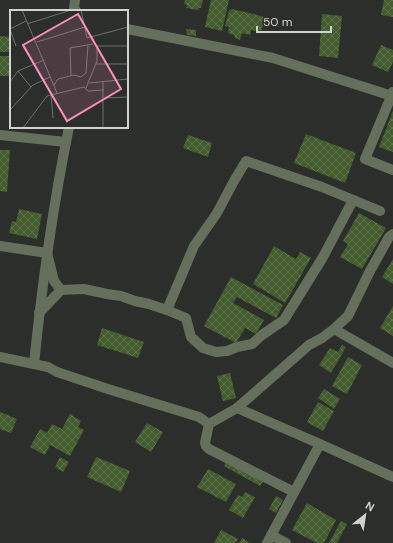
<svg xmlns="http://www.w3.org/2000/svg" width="393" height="543" font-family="'DM Sans',sans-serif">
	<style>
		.building { fill: url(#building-cross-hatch) }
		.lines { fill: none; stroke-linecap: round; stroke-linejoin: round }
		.minor { stroke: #64705c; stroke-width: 10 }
		.inset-road { fill: none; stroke: #6e706d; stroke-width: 1 }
		.view { fill: #fd8ec0; fill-opacity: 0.15; stroke: #fd8ec0; stroke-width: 2 }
		.inset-edge { fill: none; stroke: #d1d2d0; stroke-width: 2 }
	</style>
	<defs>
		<pattern id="building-cross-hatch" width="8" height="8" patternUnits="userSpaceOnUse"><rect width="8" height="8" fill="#435c2e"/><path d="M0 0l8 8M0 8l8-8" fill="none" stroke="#5d724b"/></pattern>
	</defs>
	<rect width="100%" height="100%" fill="#2c2e2b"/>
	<g class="building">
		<polygon points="185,0 203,0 201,8 199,8 198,10 186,8 187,5 184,4"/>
		<polygon points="211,0 229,0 222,31 205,27"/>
		<polygon points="384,0 393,0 393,17 381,15"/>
		<polygon points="232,9 265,17 261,32 251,30 250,35 242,33 240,40 235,38 234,35 228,33 229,27 225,26 229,11"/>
		<polygon points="322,14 342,16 338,58 319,56"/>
		<polygon points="186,29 196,30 196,36 187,35"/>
		<polygon points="0,36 11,37 11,52 0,52"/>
		<polygon points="381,45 393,50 393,62 388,72 372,65"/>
		<rect x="0" y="56" width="11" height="20"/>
		<polygon points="393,111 393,152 379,147"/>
		<polygon points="306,134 356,153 345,183 294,163"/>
		<polygon points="188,135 212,143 208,157 183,148"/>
		<polygon points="0,150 10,150 7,192 0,191"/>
		<polygon points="19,209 42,214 37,239 9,233 12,221 16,222"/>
		<polygon points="359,213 386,228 362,269 340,257 348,244 343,241"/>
		<polygon points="274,246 296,259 300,252 311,258 285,303 253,284"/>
		<polygon points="393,259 393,284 382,277"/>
		<polygon points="231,277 283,305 276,318 237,297 233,303 264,320 256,334 245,328 236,343 204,326"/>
		<polygon points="393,306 393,336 380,328"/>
		<polygon points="102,328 144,342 138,358 97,345"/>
		<polygon points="342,345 346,347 331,373 319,365 330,348 338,352"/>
		<polygon points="348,357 362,365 347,394 332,386"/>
		<polygon points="230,373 236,398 223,401 217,376"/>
		<polygon points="324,389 340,399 334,409 318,398"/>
		<polygon points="318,402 334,411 323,431 307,422"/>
		<polygon points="0,412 17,419 11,433 0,429"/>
		<polygon points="70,414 81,421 78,427 84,430 70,456 50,445 45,455 30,447 40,429 47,433 52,424 62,429"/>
		<polygon points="147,423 163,432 151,452 135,442"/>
		<polygon points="60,457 69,462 63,472 55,467"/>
		<polygon points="96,457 130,471 121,492 87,477"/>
		<polygon points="227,460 264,480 260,486 224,466"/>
		<polygon points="208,469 236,484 226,502 197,487"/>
		<polygon points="245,492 255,497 243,518 229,510 238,495 242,497"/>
		<polygon points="276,496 283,500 276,513 269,509"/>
		<polygon points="307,503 336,520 324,543 317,543 292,530"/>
		<polygon points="341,521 347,524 337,543 329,543"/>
		<polygon points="221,530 238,539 235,543 214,543"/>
		<polygon points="242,538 250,543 239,543"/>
	</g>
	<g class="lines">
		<g class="minor">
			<polyline points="75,0 74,8 76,11"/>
			<polyline points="127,29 273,58 392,96"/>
			<polyline points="393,92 365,159 393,170"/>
			<polyline points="0,135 66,142"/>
			<polyline points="0,246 47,253 54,281 61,290"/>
			<polyline points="167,310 194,246 217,213 234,181 246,161 322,187 380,211"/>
			<polyline points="39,313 61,290 84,289 107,294 121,296 135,301 149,304 167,310 186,318 191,337 203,348 216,352 227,351 237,347 252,344 262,335 284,320 323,257 353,200"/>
			<polyline points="334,329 393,363"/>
			<polyline points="0,357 48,367 57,372 108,389 199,417 209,424"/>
			<path d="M34,364C42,285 53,205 69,127"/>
			<polyline points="237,408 320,444 393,477"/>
			<polyline points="294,492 209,449 206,446 205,443 209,424 237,408 309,345 322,338 334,329 348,316 370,271 389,237 393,234"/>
			<polyline points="271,535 286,543"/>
			<polyline points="267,543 320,444"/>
		</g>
	</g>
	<g transform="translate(10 10)">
		<rect width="118" height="118" fill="#2c2e2b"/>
		<path class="inset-road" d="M12,0L47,83M71,0L77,28L118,17M17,14L61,0M0,19L6,36M0,19L16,11M27,32L75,17M86,54H118M8,61L21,77M61,65L60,38L83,34M0,72L8,61L34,50M79,73L118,69M44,75L48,69L64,65L71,67L76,63L78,35M76,78L87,51V36H118M41,85L43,108M94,88L118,87M0,100L23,75L40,67M13,118L37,86L74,77L78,81L94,80M93,118V71"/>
		<path class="view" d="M68,4L111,79L57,111L13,35Z"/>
		<rect width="118" height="118" class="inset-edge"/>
	</g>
	<g transform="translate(365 515) rotate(30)" stroke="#2c2e2b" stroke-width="3" paint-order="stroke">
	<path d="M0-3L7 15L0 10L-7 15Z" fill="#d1d2d0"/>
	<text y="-6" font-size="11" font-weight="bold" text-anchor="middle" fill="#d1d2d0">N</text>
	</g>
	<path d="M257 26v6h74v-6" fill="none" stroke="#d1d2d0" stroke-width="2"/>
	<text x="263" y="26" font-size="12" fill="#d1d2d0" stroke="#2c2e2b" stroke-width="3" paint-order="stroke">50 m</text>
</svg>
